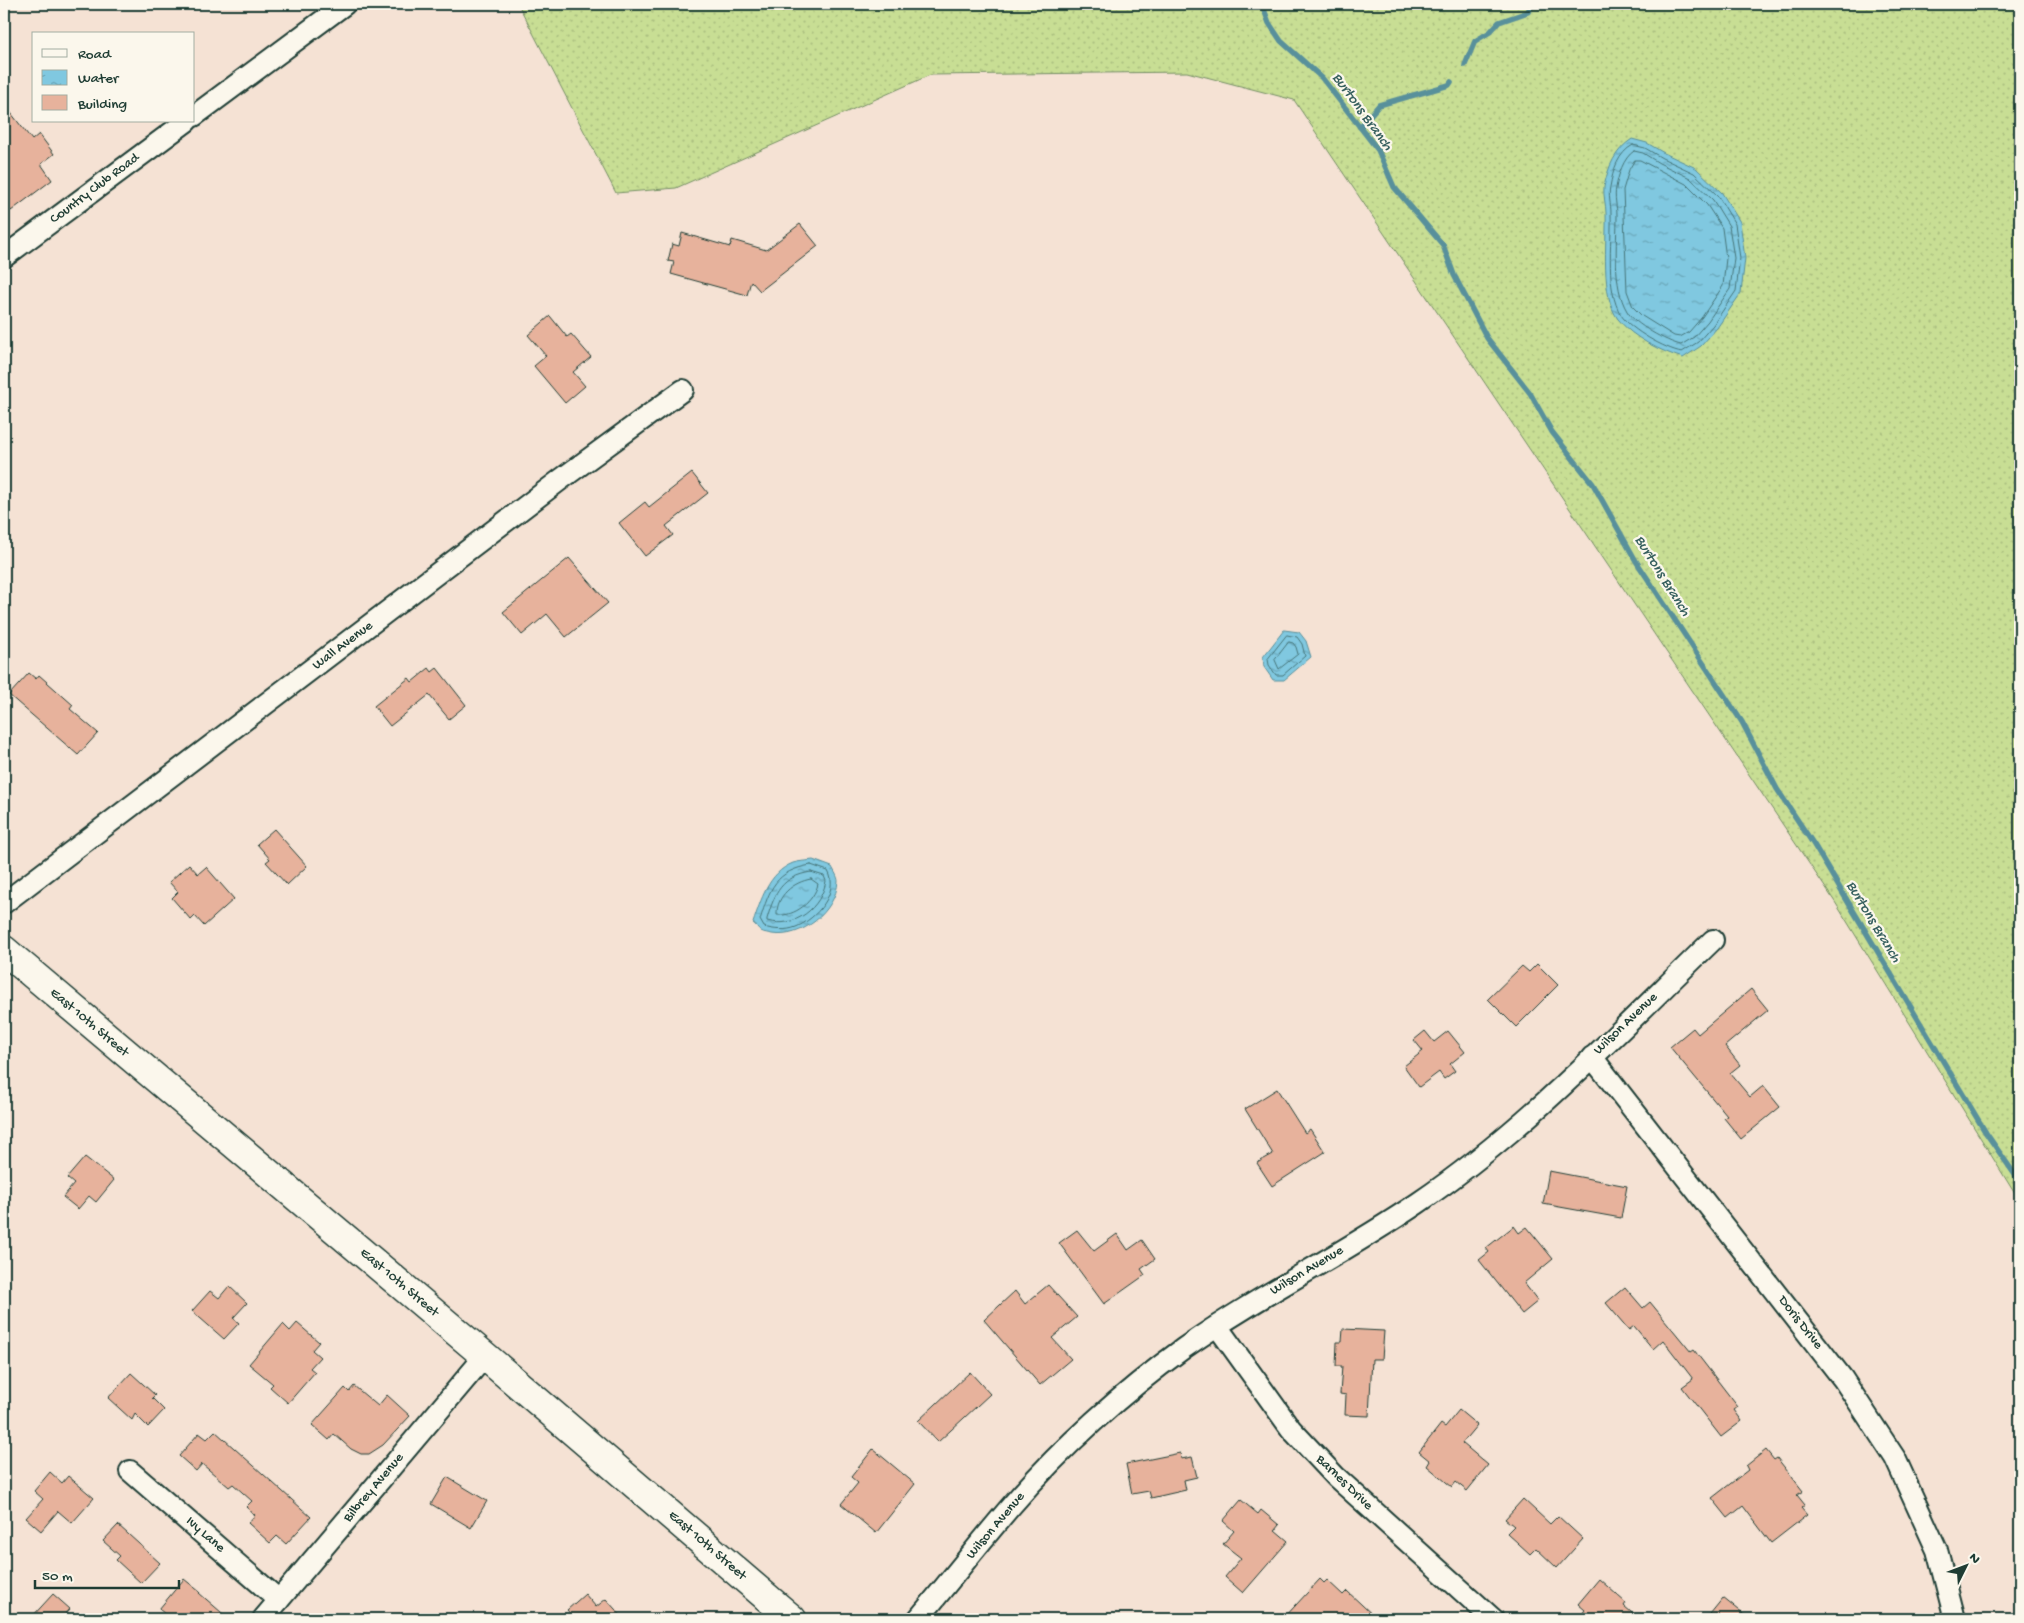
<svg xmlns="http://www.w3.org/2000/svg" width="2024" height="1623" viewBox="0 0 2024 1623" font-family="'Gochi Hand',sans-serif">
<style>
.grass{fill:url(#grass-dots);stroke:#748e64}
.water{fill:url(#water-ripples);stroke:#59909b}
.lines{fill:none;stroke-linecap:round;stroke-linejoin:round}
.shore{stroke:#467579;stroke-width:1}
.stream{stroke:#59909b;stroke-width:5.5}
.building{fill:#e7b29c;stroke:#1f3d34}
.minor-casing{stroke:#1f3d34;stroke-width:24}
.secondary-casing{stroke:#1f3d34;stroke-width:31}
.minor{stroke:#fbf7ec;stroke-width:20}
.secondary{stroke:#fbf7ec;stroke-width:28}
.labels{text-anchor:middle;dominant-baseline:central;stroke-width:4.5;stroke-linejoin:round;paint-order:stroke}
.street-label{font-size:14px;fill:#1f3d34;stroke:#fbf7ec}
.water-label{font-size:15px;font-style:italic;fill:#37605f;stroke:#fbf7ec}
</style>
<defs>
<pattern id="grass-dots" width="8" height="8" patternUnits="userSpaceOnUse" patternTransform="scale(1.25)"><rect width="8" height="8" fill="#c8de94"/><path d="M2 2h.1M6 6h.1" fill="none" stroke="#abbf80" stroke-width="1.8" stroke-linecap="round"/></pattern>
<pattern id="water-ripples" width="26" height="14" patternUnits="userSpaceOnUse" patternTransform="scale(1.25)"><rect width="26" height="14" fill="#80c8e0"/><path d="M2 4q2-2 4 0t4 0M15 11q2-2 4 0t4 0" fill="none" stroke="#68a4b6"/></pattern>
</defs>
<rect width="100%" height="100%" fill="#f5e2d4"/>
<filter id="ink" filterUnits="userSpaceOnUse"><feTurbulence type="fractalNoise" baseFrequency=".02" numOctaves="2"/><feDisplacementMap in="SourceGraphic" scale="10" xChannelSelector="R" yChannelSelector="G"/><feConvolveMatrix kernelMatrix="1 2 1 2 8 2 1 2 1" color-interpolation-filters="sRGB"/></filter>
<g filter="url(#ink)">
<polygon class="grass" points="518,4 2020,4 2020,1202 1835,902 1294,100 1187,72 930,75 676,188 616,193"/>
<g class="water">
<path d="M 1632,139 L 1647,143 L 1664,153 L 1696,168 L 1722,193 L 1740,222 L 1745,258 L 1741,293 L 1717,328 L 1701,346 L 1683,358 C 1660,351 1633,338 1618,319 C 1600,295 1607,243 1606,213 C 1606,205 1603,195 1604,187 C 1608,167 1615,150 1632,139 Z"/>
<polygon points="1284,630 1299,632 1306,641 1311,657 1284,680 1273,680 1264,667 1263,657"/>
<path d="M 813,860 L 832,867 C 834,871 838,877 838,881 C 836,912 801,939 772,934 C 769,933 764,933 761,931 C 758,929 756,925 753,923 C 761,900 768,873 793,863 C 799,861 807,861 813,860 Z"/>
</g>
<g class="lines">
<g class="shore">
<path d="M 1633,145 L 1645,148 L 1662,158 L 1694,173 L 1718,196 L 1735,224 L 1740,258 L 1736,291 L 1713,325 L 1698,342 L 1682,352 C 1665,349 1631,330 1621,315 C 1605,289 1612,243 1611,213 C 1611,205 1608,195 1610,187 C 1613,170 1618,153 1633,145 Z"/>
<path d="M 1634,151 L 1643,153 L 1659,163 L 1690,178 L 1713,200 L 1729,226 L 1734,258 L 1730,289 L 1708,321 L 1694,337 L 1681,345 C 1667,342 1634,324 1627,311 C 1612,286 1617,243 1617,215 C 1617,207 1614,197 1616,188 C 1618,176 1623,158 1634,151 Z"/>
<polygon points="1635,160 1640,160 1686,184 1707,205 1722,228 1726,258 1723,286 1702,317 1689,332 1680,337 1674,336 1642,316 1633,307 1627,291 1623,190 1629,170"/>
<polygon points="1287,635 1297,637 1302,644 1305,656 1283,675 1276,675 1269,665 1268,659"/>
<polygon points="1289,642 1293,643 1296,647 1298,654 1279,669 1275,660"/>
<path d="M 811,865 L 828,871 C 840,892 816,919 796,927 C 786,931 774,930 764,927 L 760,920 C 770,888 775,871 811,865 Z"/>
<path d="M 811,872 L 824,876 L 826,881 C 821,908 795,929 767,921 L 767,919 C 775,892 781,877 811,872 Z"/>
<path d="M 811,879 L 818,884 C 814,901 795,917 777,915 C 776,896 793,882 811,879 Z"/>
</g>
<g class="stream">
<polyline points="1262,4 1269,23 1281,41 1322,78 1378,150 1394,187 1443,245 1454,275 1487,338 1530,393 1552,432 1593,484 1636,561 1742,722 1777,789 1814,845 1986,1133 2020,1182"/>
<polyline points="1465,65 1475,41 1490,32 1499,22 1528,12 1531,4"/>
<polyline points="1360,127 1379,105 1449,85 1451,82"/>
</g>
</g>
<g class="building">
<polygon points="4,104 32,140 39,134 54,154 41,164 52,180 11,211 4,201"/>
<polygon points="800,224 818,246 760,291 751,281 747,295 671,274 674,262 668,261 672,244 679,246 682,233 730,247 732,240 766,250"/>
<polygon points="550,316 567,337 571,334 591,357 573,372 585,386 565,403 534,366 546,356 528,335"/>
<polygon points="692,473 708,493 666,526 673,535 645,556 619,523 645,502 649,507"/>
<polygon points="569,558 608,603 566,637 547,614 522,635 503,612"/>
<polygon points="429,668 432,672 437,668 466,705 449,719 429,695 390,726 374,706 409,678 412,682"/>
<polygon points="29,673 36,679 39,675 73,705 70,709 98,733 78,755 9,695"/>
<polygon points="274,829 307,866 287,885 266,862 270,859 257,844"/>
<polygon points="189,864 198,874 206,867 234,899 204,926 195,916 191,920 172,898 178,892 169,882"/>
<polygon points="1537,964 1558,985 1516,1027 1488,999 1522,966 1529,972"/>
<polygon points="1751,989 1768,1010 1725,1046 1740,1065 1730,1073 1750,1097 1763,1086 1780,1107 1741,1139 1724,1118 1727,1116 1670,1047 1693,1028 1698,1034"/>
<polygon points="1425,1031 1434,1042 1448,1031 1465,1052 1450,1064 1455,1071 1444,1079 1439,1072 1419,1087 1404,1066 1423,1051 1414,1040"/>
<polygon points="1277,1089 1305,1133 1310,1129 1325,1152 1272,1186 1257,1163 1273,1154 1245,1109"/>
<polygon points="85,1157 114,1180 96,1202 89,1196 78,1209 63,1197 74,1184 67,1178"/>
<polygon points="1549,1171 1627,1186 1621,1218 1543,1204"/>
<polygon points="1514,1226 1519,1233 1527,1227 1553,1259 1524,1283 1538,1301 1522,1314 1479,1260 1489,1252 1486,1248"/>
<polygon points="1077,1230 1094,1251 1117,1234 1128,1250 1142,1240 1155,1259 1141,1269 1145,1275 1104,1304 1059,1243"/>
<polygon points="1048,1285 1077,1317 1052,1338 1071,1359 1040,1385 984,1320 1015,1291 1025,1304"/>
<polygon points="229,1286 247,1303 233,1318 239,1323 224,1339 192,1311 210,1291 219,1298"/>
<polygon points="1625,1287 1643,1308 1650,1302 1691,1352 1694,1350 1738,1407 1734,1410 1742,1421 1721,1437 1682,1387 1693,1379 1663,1340 1653,1349 1634,1326 1629,1330 1606,1303"/>
<polygon points="297,1323 319,1342 312,1350 320,1357 310,1368 315,1372 288,1403 270,1387 273,1384 249,1364 283,1324 290,1331"/>
<polygon points="1343,1329 1384,1331 1382,1359 1372,1359 1369,1416 1345,1415 1346,1395 1340,1394 1342,1366 1336,1366 1337,1342 1342,1342"/>
<polygon points="970,1372 990,1394 938,1442 918,1421"/>
<polygon points="131,1373 155,1395 152,1398 164,1410 148,1427 135,1414 132,1420 108,1398"/>
<polygon points="354,1386 378,1406 387,1395 410,1416 383,1445 369,1454 361,1454 351,1449 334,1434 329,1440 312,1425 345,1388 349,1392"/>
<polygon points="1459,1410 1477,1425 1462,1443 1488,1465 1467,1491 1456,1482 1452,1487 1427,1466 1430,1461 1419,1452 1441,1424 1445,1427"/>
<polygon points="215,1431 311,1517 286,1544 277,1536 270,1543 248,1523 255,1515 246,1507 252,1501 233,1484 229,1487 202,1464 196,1471 179,1456 199,1433 207,1439"/>
<polygon points="873,1449 915,1484 876,1533 841,1504 858,1483 851,1477"/>
<polygon points="1766,1450 1774,1460 1777,1458 1803,1491 1797,1495 1805,1505 1801,1508 1807,1515 1771,1543 1743,1506 1728,1518 1712,1498 1748,1470 1746,1466"/>
<polygon points="1180,1453 1181,1459 1192,1457 1197,1477 1184,1480 1186,1490 1151,1498 1149,1491 1132,1494 1126,1464"/>
<polygon points="50,1472 62,1483 68,1476 94,1498 72,1523 58,1511 41,1531 26,1518 43,1499 34,1491"/>
<polygon points="447,1477 487,1501 471,1528 431,1504"/>
<polygon points="1523,1499 1550,1524 1558,1516 1583,1539 1557,1568 1536,1548 1530,1554 1507,1533 1514,1526 1505,1519"/>
<polygon points="1241,1500 1258,1514 1261,1510 1279,1525 1275,1530 1288,1541 1243,1593 1225,1577 1241,1558 1223,1544 1234,1531 1223,1521"/>
<polygon points="118,1525 160,1563 141,1583 116,1560 120,1556 103,1541"/>
<polygon points="184,1579 200,1592 199,1593 229,1619 171,1619 159,1609"/>
<polygon points="1320,1579 1324,1583 1327,1580 1343,1595 1347,1591 1377,1619 1283,1619"/>
<polygon points="1599,1579 1626,1603 1624,1606 1639,1619 1578,1619 1585,1610 1578,1604"/>
<polygon points="53,1594 70,1609 61,1619 30,1619"/>
<polygon points="585,1594 596,1607 606,1599 624,1619 575,1619 567,1610"/>
<polygon points="1723,1598 1749,1619 1706,1619"/>
</g>
<g class="lines">
<defs>
<g id="minor">
<polyline points="194,116 345,4"/>
<polyline points="4,257 187,121"/>
<polyline points="4,903 560,480 683,390"/>
<polyline points="1592,1057 1843,1379 1895,1458 1937,1550 1955,1619"/>
<polyline points="1217,1326 1291,1429 1336,1477 1493,1619"/>
<polyline points="130,1471 279,1600"/>
<polyline points="263,1619 485,1356"/>
<path d="M 918,1619 C 950,1581 980,1542 1012,1505 C 1061,1448 1123,1392 1184,1348 C 1259,1295 1342,1255 1418,1203 C 1527,1129 1619,1031 1713,940"/>
</g>
<polyline id="secondary" points="4,950 485,1356 792,1619"/>
</defs>
<use href="#minor" class="minor-casing"/>
<use href="#secondary" class="secondary-casing"/>
<use href="#minor" class="minor"/>
<use href="#secondary" class="secondary"/>
</g>
</g>
<g class="labels">
<g class="street-label">
<text transform="translate(95 189) rotate(-37)">Country Club Road</text>
<text transform="translate(343 646) rotate(-37)">Wall Avenue</text>
<text transform="translate(89 1023) rotate(40)">East 10th Street</text>
<text transform="translate(1626 1024) rotate(-44)">Wilson Avenue</text>
<text transform="translate(1307 1271) rotate(-31)">Wilson Avenue</text>
<text transform="translate(399 1283) rotate(40)">East 10th Street</text>
<text transform="translate(1800 1323) rotate(52)">Doris Drive</text>
<text transform="translate(1344 1483) rotate(44)">Barnes Drive</text>
<text transform="translate(374 1488) rotate(-50)">Bilbrey Avenue</text>
<text transform="translate(996 1526) rotate(-50)">Wilson Avenue</text>
<text transform="translate(205 1535) rotate(41)">Ivy Lane</text>
<text transform="translate(707 1546) rotate(41)">East 10th Street</text>
</g>
<g class="water-label">
<text transform="translate(1362 112) rotate(54)">Burtons Branch</text>
<text transform="translate(1662 576) rotate(58)">Burtons Branch</text>
<text transform="translate(1873 922) rotate(59)">Burtons Branch</text>
</g>
</g>
<rect width="2024" height="1623" fill="none" stroke="#fbf7ec" stroke-width="20"/>
<rect x="10" y="10" width="2004" height="1603" fill="none" stroke="#1f3d34" stroke-width="2" filter="url(#ink)"/>
<rect x="32" y="32" width="162" height="90" fill="#fbf7ec" stroke="#a3ada2"/>
<rect x="42" y="49" width="25" height="8" fill="#fbf7ec" stroke="#a3ada2"/>
<text x="78" y="58" font-size="15" fill="#1f3d34">Road</text>
<rect x="42" y="70" width="25" height="15" fill="url(#water-ripples)" stroke="#a3ada2"/>
<text x="78" y="82" font-size="15" fill="#1f3d34">Water</text>
<rect x="42" y="95" width="25" height="15" fill="#e7b29c" stroke="#a3ada2"/>
<text x="78" y="108" font-size="15" fill="#1f3d34">Building</text>
<g transform="translate(1966 1566) rotate(48)" stroke="#fbf7ec" stroke-width="4" paint-order="stroke">
<path d="M0-4L9 19L0 12L-9 19Z" fill="#1f3d34"/>
<text y="-8" font-size="14" font-weight="bold" text-anchor="middle" fill="#1f3d34">N</text>
</g>
<path d="M35 1580v8h144v-8" fill="none" stroke="#1f3d34" stroke-width="2.5"/>
<text x="42" y="1580" font-size="15" fill="#1f3d34" stroke="#fbf7ec" stroke-width="4" paint-order="stroke">50 m</text>
</svg>
